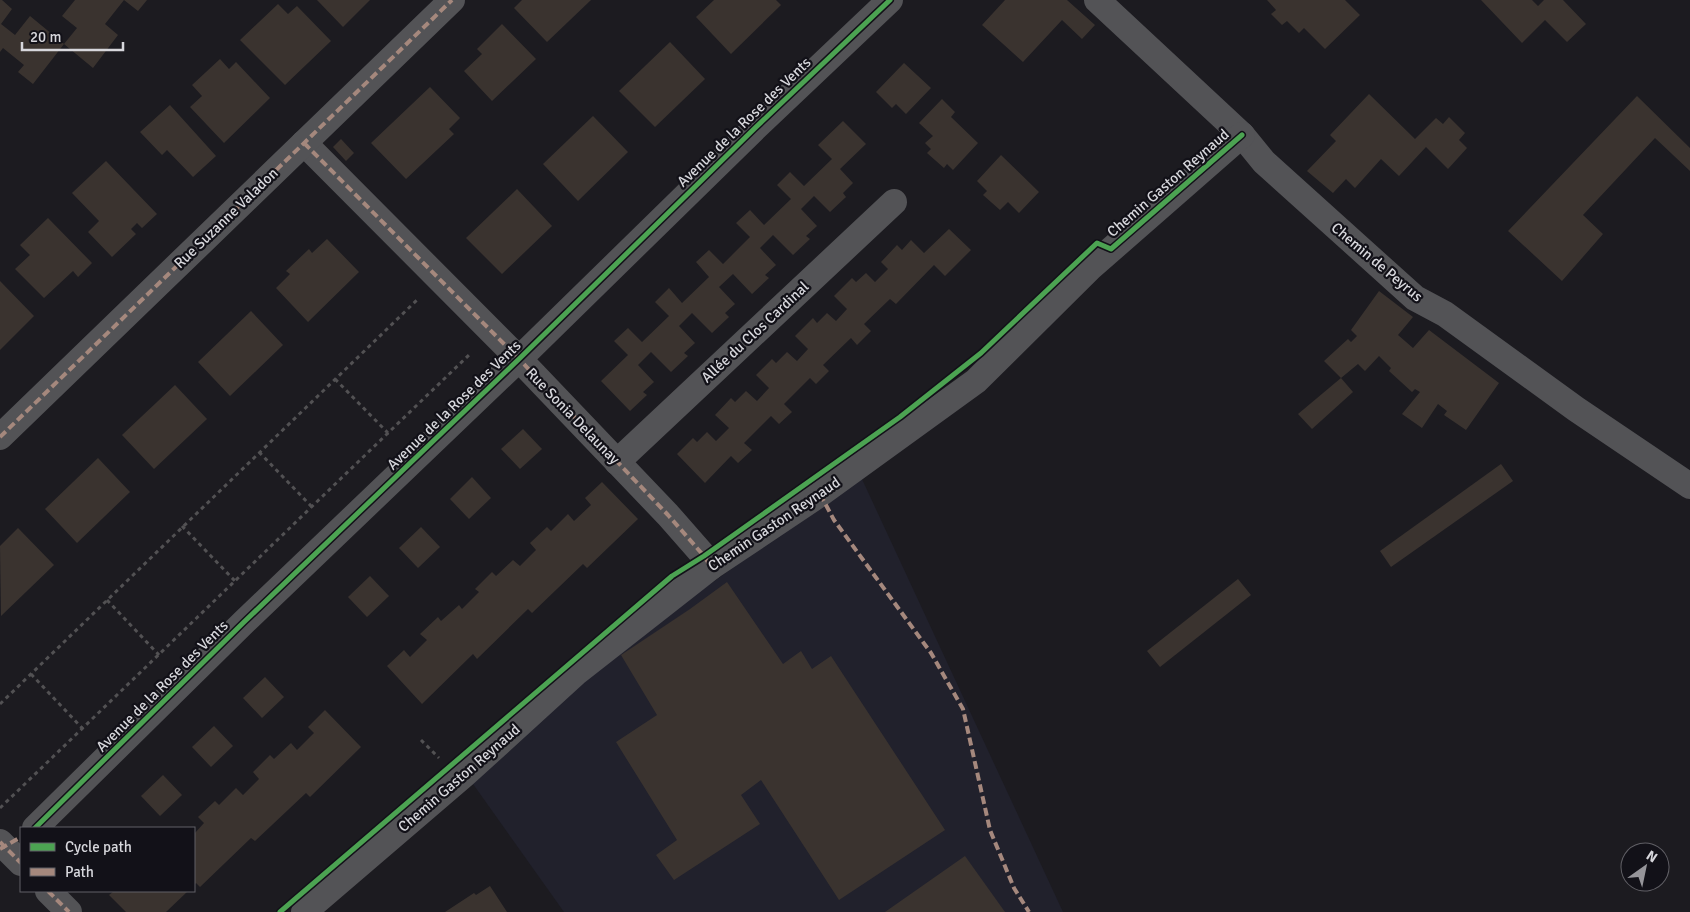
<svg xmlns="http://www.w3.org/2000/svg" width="1690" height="912" viewBox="0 0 1690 912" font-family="Signika,sans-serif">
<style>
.built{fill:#21212c}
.building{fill:#3a332f}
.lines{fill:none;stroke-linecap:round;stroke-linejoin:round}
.path{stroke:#525153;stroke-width:3;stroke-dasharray:4 4;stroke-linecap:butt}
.street{stroke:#535356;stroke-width:26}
.quiet{stroke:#a5887d;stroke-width:4;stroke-dasharray:8 4;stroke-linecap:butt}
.cycleway-casing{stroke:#121118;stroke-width:8}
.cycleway{stroke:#4ca352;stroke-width:5}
.labels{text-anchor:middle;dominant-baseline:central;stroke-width:4.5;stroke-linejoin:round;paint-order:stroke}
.street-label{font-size:15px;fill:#d7d7dc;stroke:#121118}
</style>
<rect width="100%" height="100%" fill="#1c1b20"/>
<polygon class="built" points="861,477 1063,912 564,912 473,784 576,679"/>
<g class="building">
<polygon points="0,0 2,0 12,9 1,24 15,35 30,16 64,44 33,84 18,72 24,65 3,48 0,52"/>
<polygon points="75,0 147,0 138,11 124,0 105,24 118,35 93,68 64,44 77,28 62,16"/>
<polygon points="317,0 370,0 343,27"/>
<polygon points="522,0 591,0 547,42 514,8"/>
<polygon points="714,0 776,0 781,5 731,54 696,17"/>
<polygon points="1005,0 1067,0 1095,25 1082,39 1062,20 1023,62 982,25"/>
<polygon points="1267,0 1345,0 1360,15 1325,49 1304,28 1299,33 1287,21 1282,25 1271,14 1276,10"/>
<polygon points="1481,0 1532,0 1538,6 1544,0 1563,0 1586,24 1567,42 1545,20 1522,43"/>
<polygon points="278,4 288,14 297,6 331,41 285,85 240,40"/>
<polygon points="502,24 536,59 492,101 464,71 482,54 477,49"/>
<polygon points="670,42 705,79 655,127 619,91"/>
<polygon points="220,59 229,69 236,62 270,98 224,143 190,107 202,96 192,85"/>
<polygon points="904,63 931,88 906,114 896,104 892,108 876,92"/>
<polygon points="430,87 460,118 449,129 454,134 406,179 371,143"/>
<polygon points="1369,94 1415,139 1436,118 1443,124 1449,117 1465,133 1459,140 1467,148 1448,169 1426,147 1399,176 1381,159 1355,188 1346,179 1333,193 1307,171 1336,141 1330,135"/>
<polygon points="1637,96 1690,148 1690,171 1655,138 1583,215 1603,234 1562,281 1508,231"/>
<polygon points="942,99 955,112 951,117 978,143 953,170 947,164 944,168 927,153 931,149 925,143 933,136 919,123"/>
<polygon points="170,105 216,156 193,177 167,150 162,155 140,132"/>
<polygon points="593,116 628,152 578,201 543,164"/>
<polygon points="843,121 866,144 840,169 853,183 843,193 846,197 830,212 814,196 801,209 817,226 806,236 810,239 793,255 773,235 760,248 776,265 765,275 769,278 752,294 733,274 719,287 735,304 725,313 729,317 712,333 692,313 679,326 695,343 684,353 688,356 671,372 651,352 638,365 654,382 643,392 647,395 630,411 601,381 628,355 614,341 628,328 642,342 669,316 655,302 669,288 682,303 709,277 696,262 709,250 723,264 750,237 736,223 750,210 764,225 791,199 777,185 790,172 804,186 832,159 818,145"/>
<polygon points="341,139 354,153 346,161 333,147"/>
<polygon points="1001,155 1039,192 1019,213 1008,202 1000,210 983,195 987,191 977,181"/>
<polygon points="106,161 157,214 142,228 137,223 131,229 136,234 112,257 88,232 99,221 72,193"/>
<polygon points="517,189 552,226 502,274 466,238"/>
<polygon points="48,218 92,263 78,277 73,271 44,298 15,269 30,255 20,245"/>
<polygon points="949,229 971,250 945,276 934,265 896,304 890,299 864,324 871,331 857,345 851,338 823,365 829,371 816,384 810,378 784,404 792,412 779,424 771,416 744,443 752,450 738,463 731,456 705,483 677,454 693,438 697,442 707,432 716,441 729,428 715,415 731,398 735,402 746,391 757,401 769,388 756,375 772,359 776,363 787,352 797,361 808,349 795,336 813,318 817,323 827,313 836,321 847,309 834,296 852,278 856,282 866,273 875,282 888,269 881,262 897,245 902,250 911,240 924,253"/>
<polygon points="327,239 359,272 308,322 276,288 290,274 286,271 309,249 312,253"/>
<polygon points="0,281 34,316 0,350"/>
<polygon points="1379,291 1413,317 1398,335 1413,348 1429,330 1499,383 1466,430 1444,415 1447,411 1438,404 1422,428 1402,414 1420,392 1415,389 1412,392 1389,371 1391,368 1379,356 1365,371 1358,364 1341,378 1324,361 1348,339 1351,342 1357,336 1351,330"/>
<polygon points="251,311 283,345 230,396 198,362"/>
<polygon points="1341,378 1353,392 1312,429 1298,414"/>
<polygon points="175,385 207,419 154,469 122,435"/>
<polygon points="523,429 542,449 520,469 501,449"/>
<polygon points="98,458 130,492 77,543 45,509"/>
<polygon points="1501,464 1513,481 1391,567 1380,551"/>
<polygon points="472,477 491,498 469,519 450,499"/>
<polygon points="602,482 638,519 587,568 583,564 532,613 528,609 477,659 473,654 422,704 387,666 404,650 410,657 427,640 420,634 438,617 441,621 459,605 462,609 479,592 475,589 492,572 496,576 513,560 520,566 536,550 530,543 547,527 551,531 568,514 574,521 591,505 585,498"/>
<polygon points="421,527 440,547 418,568 399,548"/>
<polygon points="18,528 54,565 1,616 0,546"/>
<polygon points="370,576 389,596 367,617 348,597"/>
<polygon points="1238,579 1251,595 1160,667 1147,651"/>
<polygon points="727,582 783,664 801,651 812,669 831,656 945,830 839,900 761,780 741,795 760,824 674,880 656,855 677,840 616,742 657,715 621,655 690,609"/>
<polygon points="265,677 284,697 262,718 243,698"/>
<polygon points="325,710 361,747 310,797 306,793 255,841 251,838 200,887 196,883 194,885 194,834 204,823 198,817 215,801 219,805 236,788 243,795 259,779 253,772 270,755 274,759 291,743 297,750 314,733 308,727"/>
<polygon points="214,726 233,746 211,767 192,747"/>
<polygon points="163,775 182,795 160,816 141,796"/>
<polygon points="965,856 1005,912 885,912"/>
<polygon points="490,886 507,912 445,912 474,893 476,895"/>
<polygon points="114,891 188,891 166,912 126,912 109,895"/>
</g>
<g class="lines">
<g class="path">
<polyline points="335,379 388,433 470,354"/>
<polyline points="259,452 312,507"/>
<polyline points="182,526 235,581"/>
<polyline points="107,600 159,655"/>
<polyline points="31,674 83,729"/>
<polyline points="0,704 418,299"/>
<polyline points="421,740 439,758"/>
<polyline points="0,808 388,433"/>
</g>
<g class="street">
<polyline points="1097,0 1242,135 1264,162 1415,298 1445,314 1576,409 1690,486"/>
<polyline points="304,143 519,359 668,515 704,556 711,567"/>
<polyline points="0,437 452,0"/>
<polyline points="617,462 894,202"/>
<polyline points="35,828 244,622 519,359 755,128 890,0"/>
<polyline points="0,842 21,863"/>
<polyline points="48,891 69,912"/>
<polyline points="304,912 464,775 577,672 711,567 820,494 976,381 1090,268 1242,135"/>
</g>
<g class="quiet">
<polyline points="304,143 519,359 668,515 704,556 711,567"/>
<polyline points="0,437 452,0"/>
<polyline points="820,494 834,520 931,653 963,709 990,830 1014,888 1029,912"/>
<polyline points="0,842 21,863"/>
<polyline points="0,849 21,837"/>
<polyline points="48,891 69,912"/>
</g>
<defs>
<g id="cycleway">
<polyline points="35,828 244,622 519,359 755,128 890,0"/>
<polyline points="280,912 672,576 704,556 900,417 981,353 1097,243 1111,249 1242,135"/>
</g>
</defs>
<use href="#cycleway" class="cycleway-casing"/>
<use href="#cycleway" class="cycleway"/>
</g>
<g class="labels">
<g class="street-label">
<text transform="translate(744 122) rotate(-44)">Avenue de la Rose des Vents</text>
<text transform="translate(1168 183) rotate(-41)">Chemin Gaston Reynaud</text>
<text transform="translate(226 218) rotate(-44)">Rue Suzanne Valadon</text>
<text transform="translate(1377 262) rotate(40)">Chemin de Peyrus</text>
<text transform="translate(755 332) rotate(-43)">Allée du Clos Cardinal</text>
<text transform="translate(454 405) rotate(-44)">Avenue de la Rose des Vents</text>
<text transform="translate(573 416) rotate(46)">Rue Sonia Delaunay</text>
<text transform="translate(774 524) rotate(-34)">Chemin Gaston Reynaud</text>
<text transform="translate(162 686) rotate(-45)">Avenue de la Rose des Vents</text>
<text transform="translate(459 778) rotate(-41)">Chemin Gaston Reynaud</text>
</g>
</g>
<rect x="20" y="827" width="175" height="65" fill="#121118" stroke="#616066"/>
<rect x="30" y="843" width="25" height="8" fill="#4ca352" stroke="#616066"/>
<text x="65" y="852" font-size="15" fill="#d7d7dc">Cycle path</text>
<rect x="30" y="868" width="25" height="8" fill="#a5887d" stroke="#616066"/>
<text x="65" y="877" font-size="15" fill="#d7d7dc">Path</text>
<g transform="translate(1645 867) rotate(33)"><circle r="24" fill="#121118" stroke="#616066"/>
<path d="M0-4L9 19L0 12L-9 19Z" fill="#96959a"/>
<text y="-8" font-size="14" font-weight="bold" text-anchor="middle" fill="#d7d7dc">N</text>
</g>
<path d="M22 42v8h101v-8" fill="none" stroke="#d7d7dc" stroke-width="2.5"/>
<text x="30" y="42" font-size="15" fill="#d7d7dc" stroke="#121118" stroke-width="4" paint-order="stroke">20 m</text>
</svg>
